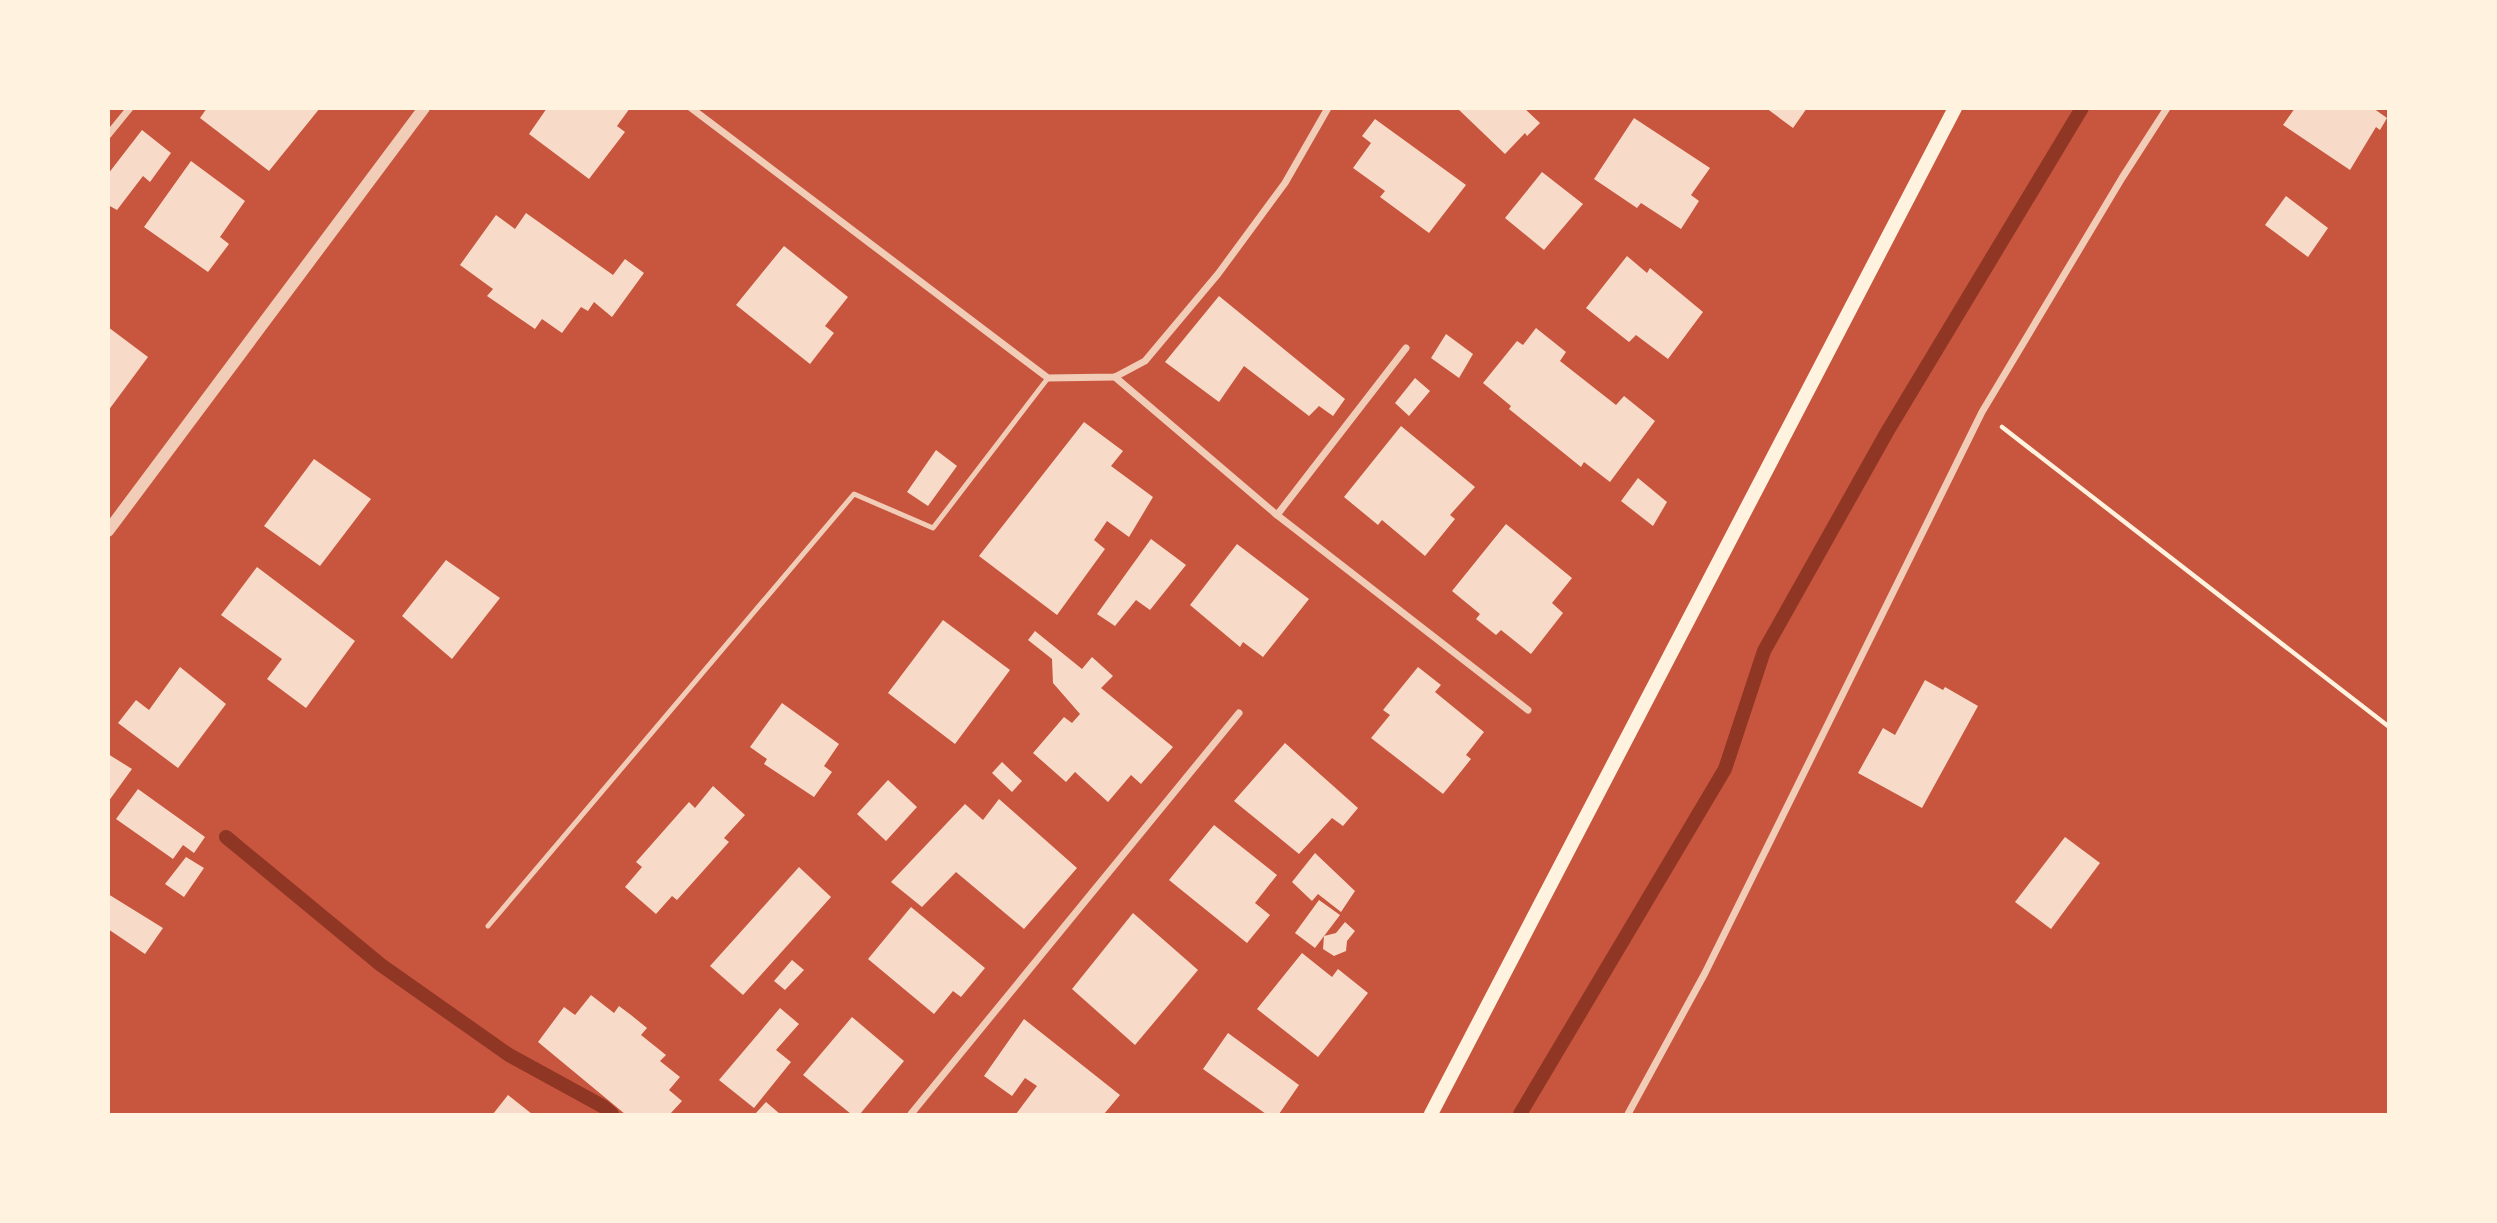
<svg xmlns="http://www.w3.org/2000/svg" width="2497" height="1223" viewBox="0 0 2497 1223" font-family="Karla,sans-serif">
<style>
.lines{fill:none;stroke-linecap:round;stroke-linejoin:round}
.stream{stroke:#8f3625;stroke-width:14}
.building{fill:#f7dbc8}
.path{stroke:#fff3e0;stroke-width:4.5}
.service{stroke:#f1ccb7;stroke-width:5}
.minor{stroke:#f1ccb7;stroke-width:7}
.tertiary{stroke:#f1ccb7;stroke-width:12}
.secondary{stroke:#fff3e0;stroke-width:14}
</style>
<rect width="100%" height="100%" fill="#c8553d"/>
<g class="lines">
<g class="stream">
<polyline points="226,837 381,965 509,1055 604,1107 612,1114"/>
<polyline points="1520,1114 1725,769 1764,651 1887,432 2082,108"/>
</g>
</g>
<g class="building">
<polygon points="207,108 320,108 269,171 200,118"/>
<polygon points="547,108 630,108 617,126 625,132 589,179 529,134"/>
<polygon points="1457,108 1524,108 1540,123 1527,136 1525,133 1505,154"/>
<polygon points="1766,108 1807,108 1793,128"/>
<polygon points="2295,108 2373,108 2387,118 2380,130 2376,127 2350,170 2283,125"/>
<polygon points="1634,118 1710,168 1691,195 1699,201 1681,229 1641,203 1637,208 1594,179"/>
<polygon points="1375,119 1466,185 1429,233 1380,197 1385,191 1353,168 1371,143 1362,136"/>
<polygon points="142,130 171,153 150,182 143,176 117,210 108,205 108,174"/>
<polygon points="191,161 245,201 220,237 229,244 208,272 144,227"/>
<polygon points="1542,172 1583,204 1544,250 1505,218"/>
<polygon points="2286,196 2328,228 2308,257 2265,225"/>
<polygon points="526,213 613,275 625,259 644,273 612,317 594,302 588,311 581,307 562,333 542,319 535,329 487,296 493,289 460,265 496,215 515,229"/>
<polygon points="784,246 848,297 825,326 834,333 810,364 736,305"/>
<polygon points="1627,256 1647,273 1650,268 1703,312 1668,359 1636,335 1629,342 1586,308"/>
<polygon points="1219,296 1345,399 1333,416 1319,406 1309,416 1244,366 1219,402 1165,362"/>
<polygon points="108,327 148,357 108,411"/>
<polygon points="1536,328 1566,352 1560,361 1616,405 1624,396 1655,421 1610,482 1584,462 1581,467 1509,409 1511,406 1483,383 1517,341 1523,345"/>
<polygon points="1446,334 1473,354 1459,378 1431,358"/>
<polygon points="1415,378 1430,391 1409,416 1395,403"/>
<polygon points="1084,422 1123,451 1111,466 1153,497 1129,537 1107,521 1094,540 1105,549 1057,615 979,556"/>
<polygon points="1401,426 1475,487 1450,515 1455,519 1425,556 1382,520 1378,525 1344,497"/>
<polygon points="936,450 957,466 928,506 907,492"/>
<polygon points="314,459 371,499 320,566 264,526"/>
<polygon points="1638,478 1667,502 1653,526 1621,501"/>
<polygon points="1506,524 1572,578 1552,603 1563,613 1531,654 1501,630 1496,635 1476,619 1480,614 1452,591"/>
<polygon points="1151,539 1186,565 1150,610 1136,600 1115,626 1097,614"/>
<polygon points="1237,544 1309,599 1263,657 1243,642 1240,647 1190,605"/>
<polygon points="446,560 500,598 452,659 402,616"/>
<polygon points="257,567 355,641 306,708 267,679 282,659 221,615"/>
<polygon points="943,620 1010,670 955,744 888,693"/>
<polygon points="1035,631 1082,669 1092,657 1113,676 1101,688 1173,747 1141,784 1131,775 1108,802 1075,772 1066,782 1033,753 1064,717 1072,723 1080,714 1053,683 1052,659 1028,640"/>
<polygon points="180,667 226,704 178,768 118,723 136,700 149,710"/>
<polygon points="1418,667 1441,685 1435,692 1484,732 1466,755 1471,759 1443,794 1371,738 1390,715 1383,710"/>
<polygon points="1925,680 1943,690 1945,687 1978,706 1922,808 1858,773 1883,728 1895,735"/>
<polygon points="782,703 839,744 824,766 832,772 814,797 764,764 767,759 750,747"/>
<polygon points="1285,743 1358,808 1343,826 1332,818 1299,854 1234,801"/>
<polygon points="108,754 132,769 108,802"/>
<polygon points="1002,762 1022,781 1012,792 992,773"/>
<polygon points="888,780 917,807 886,841 857,814"/>
<polygon points="713,786 745,815 724,838 729,842 677,900 672,896 656,914 625,887 642,867 636,862 689,802 695,808"/>
<polygon points="138,789 205,837 194,853 183,845 173,859 116,819"/>
<polygon points="999,799 1077,868 1024,929 956,872 922,907 891,882 965,804 983,820"/>
<polygon points="1214,825 1277,875 1255,903 1270,915 1247,943 1169,880"/>
<polygon points="2065,837 2100,863 2051,929 2015,902"/>
<polygon points="1315,853 1355,891 1341,912 1318,894 1312,901 1292,882"/>
<polygon points="186,857 204,868 184,897 165,884"/>
<polygon points="799,867 831,897 743,995 710,966"/>
<polygon points="108,894 163,928 145,954 108,929"/>
<polygon points="1319,900 1340,915 1315,948 1295,933"/>
<polygon points="911,907 985,968 961,997 953,991 934,1014 868,959"/>
<polygon points="1133,913 1198,970 1135,1045 1072,989"/>
<polygon points="1345,922 1355,931 1347,941 1346,951 1334,956 1323,949 1324,936 1336,933"/>
<polygon points="1302,953 1332,977 1338,969 1368,993 1318,1057 1257,1009"/>
<polygon points="792,960 804,970 785,990 774,981"/>
<polygon points="591,995 614,1013 619,1006 631,1015 647,1028 641,1035 666,1055 660,1061 680,1077 669,1090 682,1101 670,1114 625,1114 538,1042 564,1007 575,1015"/>
<polygon points="780,1008 799,1024 776,1050 791,1062 754,1108 719,1080"/>
<polygon points="852,1017 904,1061 860,1114 851,1114 803,1075"/>
<polygon points="1024,1019 1120,1095 1104,1114 1016,1114 1037,1086 1025,1078 1012,1096 984,1076"/>
<polygon points="1228,1033 1299,1085 1279,1114 1266,1114 1203,1069"/>
<polygon points="508,1095 532,1114 493,1114"/>
<polygon points="766,1102 780,1114 755,1114"/>
</g>
<g class="lines">
<polyline class="path" points="2002,427 2388,726"/>
<polyline class="service" points="488,926 854,494 933,528 1048,378"/>
<g class="minor">
<polyline points="691,108 1048,378 1115,377 1145,361 1218,274 1285,183 1328,108"/>
<polyline points="108,135 130,108"/>
<polyline points="1115,377 1277,515 1528,710"/>
<polyline points="1277,515 1406,348"/>
<polyline points="911,1114 1239,713"/>
<polyline points="1628,1114 1705,973 1982,412 2122,178 2167,108"/>
</g>
<polyline class="tertiary" points="108,531 424,108"/>
<polyline class="secondary" points="1431,1114 1955,108"/>
</g>
<rect width="2497" height="1223" fill="none" stroke="#fff3e0" stroke-width="220"/>
</svg>
